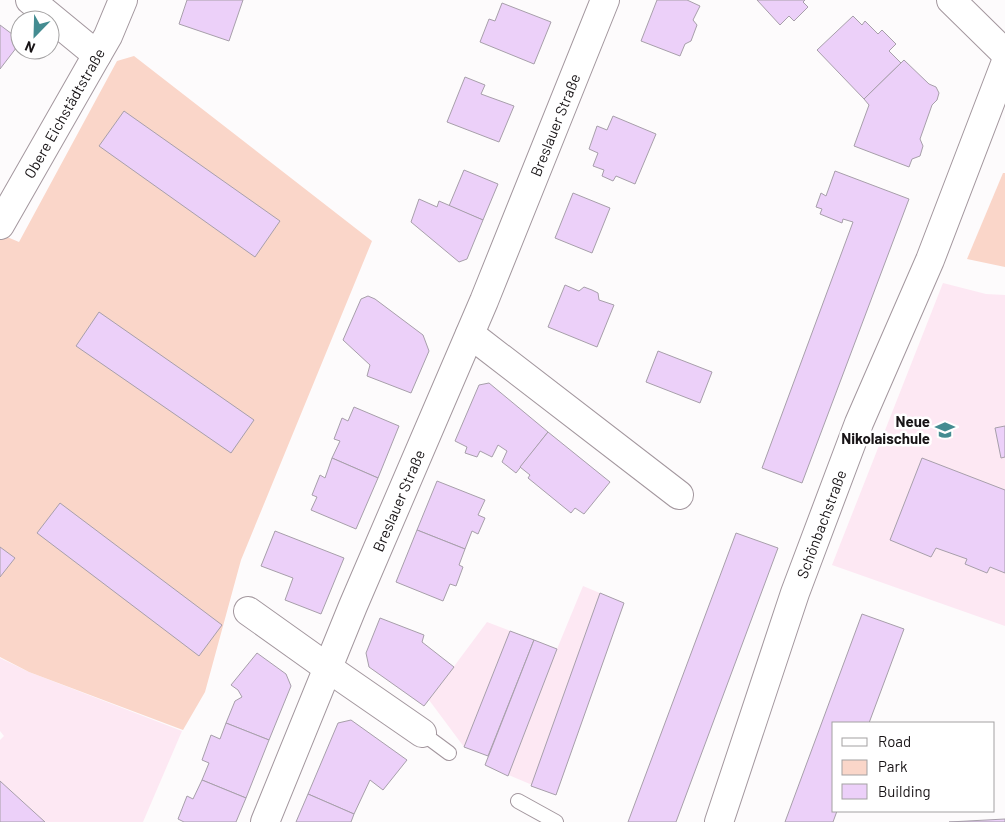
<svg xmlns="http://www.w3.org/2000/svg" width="1005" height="822" viewBox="0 0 1005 822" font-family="Barlow,sans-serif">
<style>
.built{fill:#fde8f3}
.green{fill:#fad6c9}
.building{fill:#ecd0f9;stroke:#a79faa}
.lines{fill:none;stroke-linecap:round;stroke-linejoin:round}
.service-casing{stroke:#a3979e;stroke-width:16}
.minor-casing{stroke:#a3979e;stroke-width:30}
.tertiary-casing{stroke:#a3979e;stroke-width:30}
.service{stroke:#fff;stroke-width:14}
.minor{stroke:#fff;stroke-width:28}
.tertiary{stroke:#fff;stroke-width:28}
.labels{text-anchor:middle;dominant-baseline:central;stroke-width:5;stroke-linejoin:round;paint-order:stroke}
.street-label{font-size:15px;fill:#181416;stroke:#fff}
.poi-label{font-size:15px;font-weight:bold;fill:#181416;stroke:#fff;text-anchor:end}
</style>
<rect width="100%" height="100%" fill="#fdfbfc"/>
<g class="built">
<polygon points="943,283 986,294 1005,295 1005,626 832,565"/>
<polygon points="583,586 624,603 556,795 485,765 488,756 464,747 429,700 487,622 557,649"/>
<polygon points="0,658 29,672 182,731 143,822 0,822 0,740 4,736 0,731"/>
</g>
<g class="green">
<polygon points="134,56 372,241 241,560 205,692 183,730 29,672 0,657 0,234 19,242 117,61"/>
<polygon points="1003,173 1005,173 1005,267 967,259"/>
</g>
<g class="building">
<polygon points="187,0 243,0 229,41 179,24"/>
<polygon points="657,0 687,0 700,6 693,20 697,25 691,41 685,44 680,56 641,41"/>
<polygon points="757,0 805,0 803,2 808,7 794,21 789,16 780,25"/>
<polygon points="502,3 551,22 534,64 480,42 489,19 495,21"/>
<polygon points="853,16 862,25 865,21 878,34 882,30 896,44 889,51 901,63 864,99 817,50"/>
<polygon points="0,25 20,40 20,43 0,69"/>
<polygon points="904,60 929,84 936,87 939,93 937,100 932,105 920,139 923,146 920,156 912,159 909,167 854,146 869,105 864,99"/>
<polygon points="465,77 485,85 481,94 514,106 499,142 447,122"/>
<polygon points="124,111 280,221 255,257 99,146"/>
<polygon points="613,116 656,134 635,184 616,176 613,181 602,176 604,170 593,166 598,153 589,149 597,126 607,130"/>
<polygon points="464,170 498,184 483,220 449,206"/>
<polygon points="835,171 909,199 802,483 762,468 853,222 843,219 842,223 820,214 822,209 816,207 821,193 826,196"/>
<polygon points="573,193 610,208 592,253 555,238"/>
<polygon points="419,199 437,207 439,201 483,220 467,259 459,262 411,222"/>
<polygon points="565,285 579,291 584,287 592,290 598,293 599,300 614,305 597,347 548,327"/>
<polygon points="368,296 375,299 423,335 429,351 411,393 367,376 370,365 343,340 361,299"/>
<polygon points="99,312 254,420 231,453 76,346"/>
<polygon points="658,351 712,372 700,403 646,382"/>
<polygon points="489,383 548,432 516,473 502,462 507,451 498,445 492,457 480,451 477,457 465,453 467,447 455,441 479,385"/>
<polygon points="354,407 399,426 378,478 332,458 340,441 334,439 342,418 348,421"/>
<polygon points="1005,426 1005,457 1001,458 995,428"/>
<polygon points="548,432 610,482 584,514 575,508 571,513 528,478 530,475 520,467"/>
<polygon points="332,458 378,478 356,529 311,510 317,497 312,495 320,475 325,478"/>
<polygon points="922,458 1005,490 1005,573 990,567 987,573 965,564 967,559 936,548 931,557 890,540"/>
<polygon points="437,481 485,500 478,515 485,518 478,534 472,531 465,549 417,530"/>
<polygon points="60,503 222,625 199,656 37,533"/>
<polygon points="417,530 465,549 459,565 463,567 456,586 450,584 443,601 396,582"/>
<polygon points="275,531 344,558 321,614 285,600 293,578 261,566"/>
<polygon points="736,533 778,548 676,822 628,822"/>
<polygon points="0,547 15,558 0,577"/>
<polygon points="600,593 624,603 556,795 531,786"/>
<polygon points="862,614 904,629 869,723 834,723 834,811 837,811 833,822 785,822"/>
<polygon points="380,618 424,635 422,642 454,667 424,706 369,667 366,653"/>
<polygon points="510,631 534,640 488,756 464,747"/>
<polygon points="534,640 557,649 508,776 485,765"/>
<polygon points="257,653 286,674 291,686 269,740 226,723 235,701 242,697 238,690 231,685"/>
<polygon points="351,720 407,760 383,790 370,780 354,814 308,794 338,723"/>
<polygon points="226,723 269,740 246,798 202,780 209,763 202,760 211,735 220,739"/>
<polygon points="202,780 246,798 236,822 184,822 178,819 187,796 193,799"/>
<polygon points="0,781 45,822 0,822"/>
<polygon points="308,794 354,814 351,822 296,822"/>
<polygon points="1005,819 1005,822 949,822"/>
</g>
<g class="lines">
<defs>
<g id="service">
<polyline points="422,733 449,753"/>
<polyline points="518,801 556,822"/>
</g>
<g id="minor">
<polyline points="30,0 97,55"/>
<path id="s1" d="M 0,225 L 97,55 L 108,36 L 123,0"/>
<polyline points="470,334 679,495"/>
<polyline points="248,611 328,668 422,733"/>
<path id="s2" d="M 265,822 L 353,606 L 484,301 L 605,0"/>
<path id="s3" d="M 719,822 L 795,593 L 859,423 L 930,260 L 1005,64"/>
</g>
<polyline id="tertiary" points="951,0 1005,53"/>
</defs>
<use href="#service" class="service-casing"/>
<use href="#minor" class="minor-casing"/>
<use href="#tertiary" class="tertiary-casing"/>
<use href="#service" class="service"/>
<use href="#minor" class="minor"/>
<use href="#tertiary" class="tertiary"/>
</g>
<defs>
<symbol id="school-bare" viewBox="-9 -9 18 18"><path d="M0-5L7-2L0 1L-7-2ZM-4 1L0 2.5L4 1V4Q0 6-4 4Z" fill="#448c91" stroke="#fff" stroke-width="2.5" paint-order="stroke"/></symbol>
</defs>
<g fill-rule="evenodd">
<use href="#school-bare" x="931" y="416" width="28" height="28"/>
</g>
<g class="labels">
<g class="street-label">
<text stroke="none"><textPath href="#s1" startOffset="129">Obere Eichstädtstraße</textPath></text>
<text stroke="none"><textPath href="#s2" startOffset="755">Breslauer Straße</textPath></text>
<text stroke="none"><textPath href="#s2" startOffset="348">Breslauer Straße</textPath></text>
<text stroke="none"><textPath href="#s3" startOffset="315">Schönbachstraße</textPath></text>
</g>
<g class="poi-label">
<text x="930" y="421">Neue<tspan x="930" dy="17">Nikolaischule</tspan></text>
</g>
</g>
<rect x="832" y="722" width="162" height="90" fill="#ffffff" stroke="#a3a1a2"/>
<rect x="842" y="738" width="25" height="8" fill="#ffffff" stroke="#a3a1a2"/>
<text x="878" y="747" font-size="15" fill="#181416">Road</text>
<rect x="842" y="760" width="25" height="15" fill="#fad6c9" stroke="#a3a1a2"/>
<text x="878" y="772" font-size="15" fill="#181416">Park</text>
<rect x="842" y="784" width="25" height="15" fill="#ecd0f9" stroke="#a3a1a2"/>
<text x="878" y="797" font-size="15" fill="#181416">Building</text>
<g transform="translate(35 35) rotate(203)"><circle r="24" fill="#ffffff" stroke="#a3a1a2"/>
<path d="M0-4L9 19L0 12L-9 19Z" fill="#448c91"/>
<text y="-8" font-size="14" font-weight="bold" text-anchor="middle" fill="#181416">N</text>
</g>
</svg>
